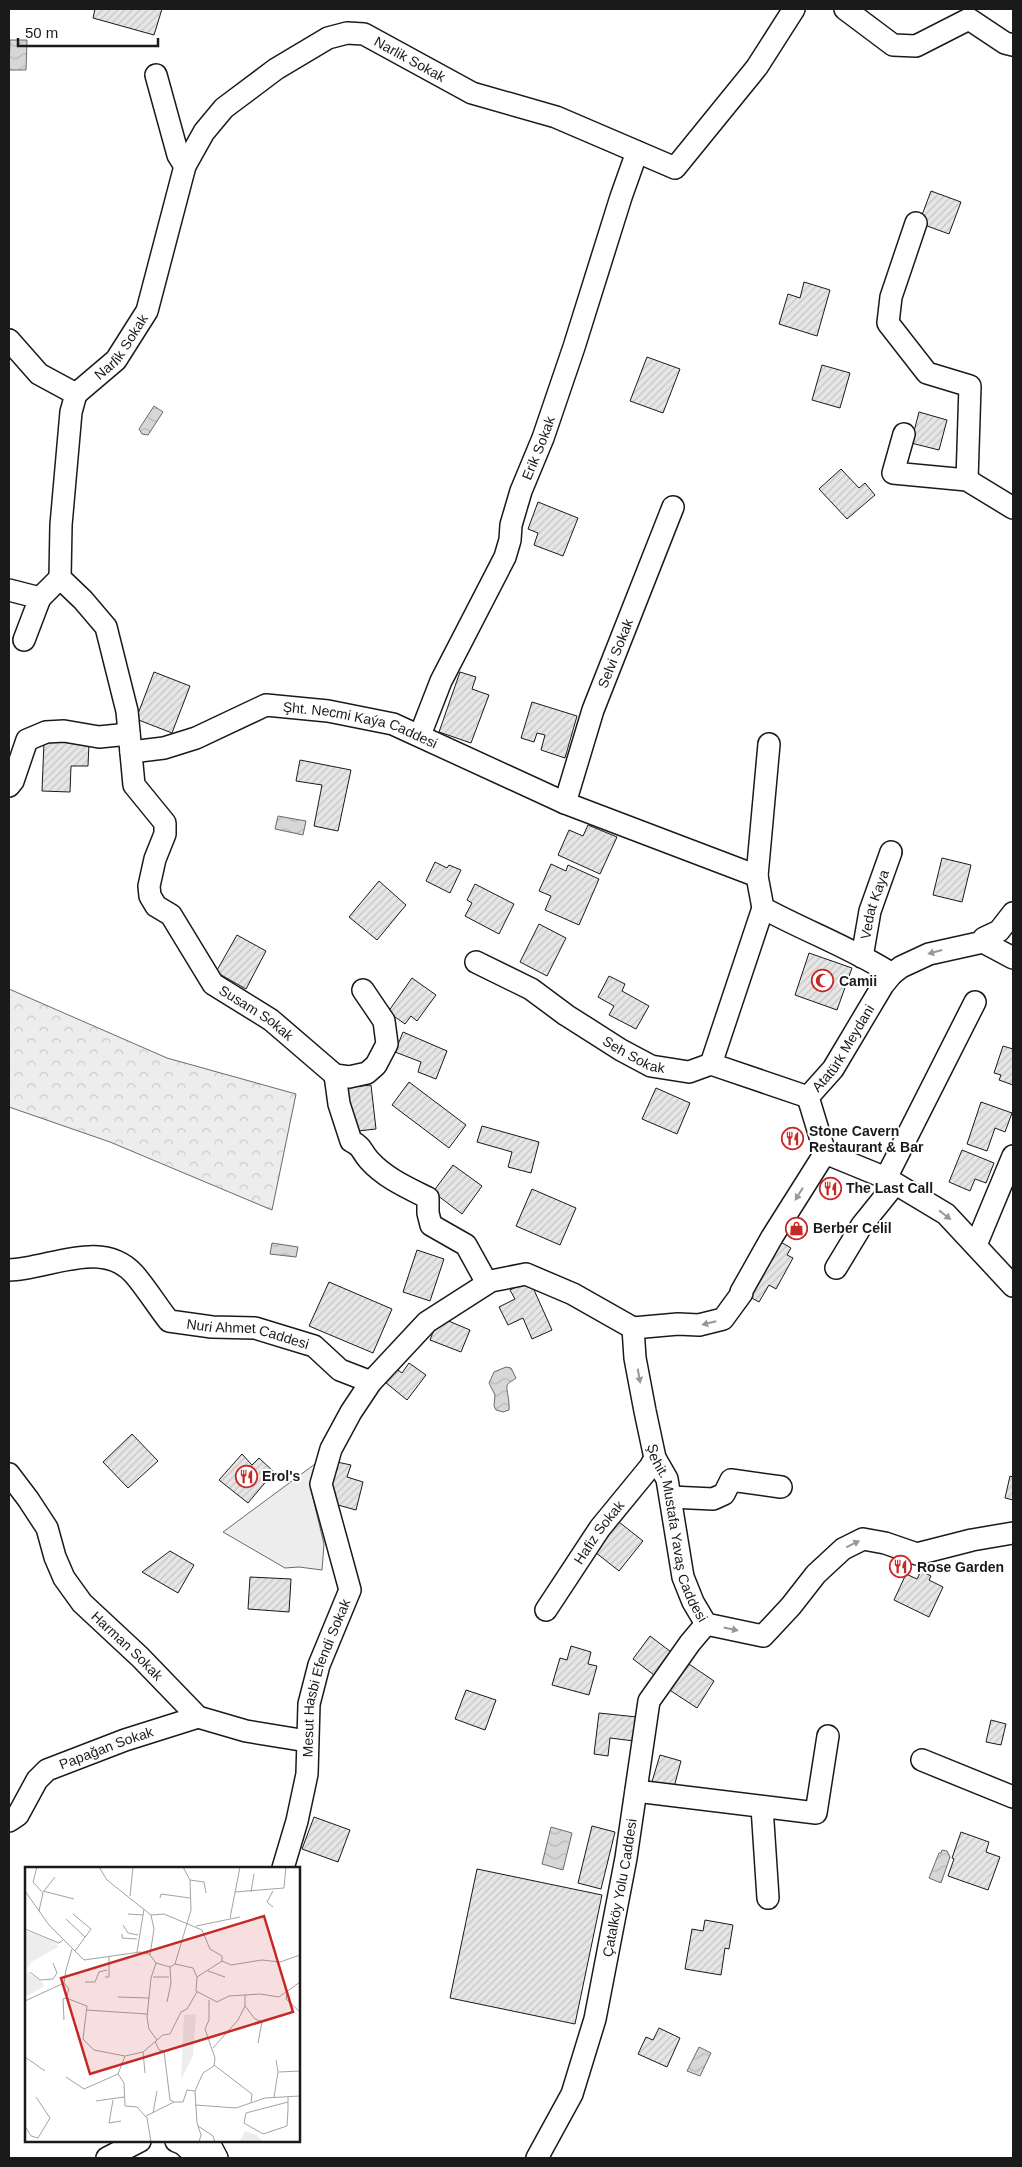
<svg xmlns="http://www.w3.org/2000/svg" width="1022" height="2167" viewBox="0 0 1022 2167" font-family="Helvetica,sans-serif">
<style>
.built{fill:#ededed;stroke:#6a6a6a}
.forest{fill:url(#forest-crowns);stroke:#6a6a6a}
.water{fill:url(#water-waves);stroke:#6a6a6a}
.building{fill:url(#building-hatch);stroke:#1a1a1a}
.lines{fill:none;stroke-linecap:round;stroke-linejoin:round}
.minor-casing{stroke:#1a1a1a;stroke-width:24}
.minor{stroke:#fff;stroke-width:21}
.oneway{fill:#989898}
.labels{text-anchor:middle;dominant-baseline:central;stroke-width:4;stroke-linejoin:round;paint-order:stroke}
.street-label{font-size:14px;fill:#1a1a1a;stroke:#fff}
.poi-label{font-size:14px;font-weight:bold;fill:#1a1a1a;stroke:#fff;text-anchor:start}
.inset-road{fill:none;stroke:#a3a3a3;stroke-width:1}
.view{fill:#c62828;fill-opacity:0.15;stroke:#c62828;stroke-width:2.5}
.inset-edge{fill:none;stroke:#1a1a1a;stroke-width:2.5}
</style>
<defs>
<pattern id="forest-crowns" width="20" height="18" patternUnits="userSpaceOnUse" patternTransform="scale(1.25)"><rect width="20" height="18" fill="#ededed"/><path d="M2 6a3 3 0 1 1 6 0M12 15a3 3 0 1 1 6 0" fill="none" stroke="#cbcbcb"/></pattern>
<pattern id="water-waves" width="16" height="10" patternUnits="userSpaceOnUse" patternTransform="scale(1.25)"><rect width="16" height="10" fill="#d7d7d7"/><path d="M0 5q4-4 8 0t8 0" fill="none" stroke="#b8b8b8"/></pattern>
<pattern id="building-hatch" width="6" height="6" patternUnits="userSpaceOnUse" patternTransform="scale(1.25)"><rect width="6" height="6" fill="#e6e6e6"/><path d="M-1 1l2-2M0 6l6-6M5 7l2-2" fill="none" stroke="#c5c5c5"/></pattern>
</defs>
<rect width="100%" height="100%" fill="#fff"/>
<polygon class="built" points="319,1461 312,1494 324,1544 322,1570 299,1567 285,1568 223,1532"/>
<polygon class="forest" points="9,989 167,1058 296,1094 272,1210 110,1142 9,1107"/>
<g class="water">
<polygon points="10,40 27,40 26,70 9,70"/>
<polygon points="154,406 163,412 148,435 142,434 139,429"/>
<polygon points="278,816 306,821 303,835 275,829"/>
<polygon points="272,1243 298,1247 296,1257 270,1254"/>
<path d="M 506,1367 L 511,1368 L 516,1378 C 513,1381 508,1382 507,1386 C 506,1388 510,1402 509,1410 L 503,1412 L 496,1410 L 494,1406 L 495,1395 L 489,1383 L 494,1372 Z"/>
<polygon points="551,1827 572,1833 563,1870 542,1864"/>
<polygon points="942,1850 947,1851 950,1857 941,1883 929,1878 939,1853 941,1853"/>
<polygon points="699,2047 711,2053 700,2076 687,2071"/>
</g>
<g class="building">
<polygon points="95,9 162,9 154,35 93,18"/>
<polygon points="931,191 961,202 949,234 919,223"/>
<polygon points="804,282 830,290 817,336 779,324 788,294 800,298"/>
<polygon points="647,357 680,369 663,413 630,401"/>
<polygon points="822,365 850,373 840,408 812,400"/>
<polygon points="919,412 947,420 939,450 911,443"/>
<polygon points="841,469 859,488 865,483 875,495 847,519 819,489"/>
<polygon points="538,502 578,518 563,556 534,545 538,533 528,529"/>
<polygon points="154,672 190,686 172,733 136,719"/>
<polygon points="460,672 476,677 472,689 489,695 471,743 439,732"/>
<polygon points="532,702 577,716 565,758 541,750 545,735 537,733 534,742 521,738"/>
<polygon points="44,742 89,743 88,766 71,766 70,792 42,791"/>
<polygon points="300,760 351,770 338,831 314,826 322,785 296,781"/>
<polygon points="588,825 617,837 600,874 558,855 569,830 583,836"/>
<polygon points="942,858 971,865 962,902 933,895"/>
<polygon points="435,862 447,868 449,865 461,870 450,893 426,881"/>
<polygon points="551,864 566,871 568,865 599,879 579,925 545,910 551,896 539,891"/>
<polygon points="379,881 406,905 377,940 349,917"/>
<polygon points="475,884 514,904 499,934 465,916 472,903 467,900"/>
<polygon points="539,924 566,938 547,976 520,962"/>
<polygon points="237,935 266,951 246,989 216,972"/>
<polygon points="809,953 852,968 837,1010 795,995"/>
<polygon points="609,976 625,984 622,991 649,1006 636,1029 609,1015 614,1006 598,997"/>
<polygon points="412,978 436,995 417,1021 411,1016 405,1024 388,1012"/>
<polygon points="403,1032 447,1051 436,1079 418,1072 421,1062 395,1052"/>
<polygon points="1003,1046 1013,1049 1013,1085 999,1080 1001,1075 994,1073"/>
<polygon points="409,1082 466,1125 449,1148 392,1105"/>
<polygon points="371,1085 376,1129 349,1132 344,1088"/>
<polygon points="656,1088 690,1103 677,1134 642,1119"/>
<polygon points="981,1102 1012,1113 1005,1132 995,1128 987,1151 967,1144"/>
<polygon points="482,1126 539,1142 531,1173 508,1167 512,1152 477,1142"/>
<polygon points="962,1150 994,1163 986,1183 975,1179 970,1191 949,1182"/>
<polygon points="453,1165 482,1186 462,1214 433,1192"/>
<polygon points="532,1189 576,1208 560,1245 516,1226"/>
<polygon points="772,1237 791,1248 787,1255 793,1258 776,1289 769,1285 759,1302 741,1292"/>
<polygon points="417,1250 444,1259 430,1301 403,1292"/>
<polygon points="530,1281 552,1330 532,1339 523,1318 508,1325 499,1307 515,1299 510,1290"/>
<polygon points="329,1282 392,1309 373,1353 309,1326"/>
<polygon points="439,1317 470,1330 461,1352 430,1340"/>
<polygon points="409,1363 426,1375 407,1400 385,1382 395,1368 402,1373"/>
<polygon points="132,1434 158,1461 128,1488 103,1462"/>
<polygon points="242,1454 252,1465 259,1458 274,1472 248,1503 219,1480"/>
<polygon points="337,1462 351,1465 347,1477 363,1482 356,1510 327,1502"/>
<polygon points="1010,1476 1013,1477 1013,1500 1005,1498"/>
<polygon points="619,1522 643,1541 619,1571 595,1552"/>
<polygon points="170,1551 194,1565 178,1593 142,1572"/>
<polygon points="921,1571 931,1576 929,1580 943,1587 929,1617 894,1600 906,1574 917,1579"/>
<polygon points="250,1577 291,1579 289,1612 248,1609"/>
<polygon points="650,1636 675,1655 658,1678 633,1659"/>
<polygon points="571,1646 591,1652 588,1664 597,1666 589,1695 552,1685 560,1658 567,1660"/>
<polygon points="686,1662 714,1681 697,1708 668,1689"/>
<polygon points="466,1690 496,1700 485,1730 455,1719"/>
<polygon points="599,1713 637,1717 634,1741 610,1738 608,1756 594,1754"/>
<polygon points="991,1720 1006,1724 1001,1745 986,1742"/>
<polygon points="660,1755 681,1761 673,1791 651,1785"/>
<polygon points="314,1817 350,1830 338,1862 302,1849"/>
<polygon points="592,1826 615,1832 601,1889 578,1883"/>
<polygon points="961,1832 989,1842 986,1852 1000,1857 988,1890 948,1876 954,1859 952,1858"/>
<polygon points="477,1869 602,1895 575,2024 450,1998"/>
<polygon points="705,1920 733,1925 729,1949 725,1948 721,1975 685,1969 692,1929 703,1931"/>
<polygon points="659,2028 680,2038 667,2067 638,2054 646,2037 653,2040"/>
</g>
<g class="lines">
<defs>
<g id="minor">
<polyline points="845,9 893,45 916,46 969,19 1005,43 1013,45"/>
<polyline points="156,75 178,155 185,166"/>
<polyline points="916,223 891,297 888,323 927,373 970,386 967,480"/>
<polyline points="9,340 39,374 76,394"/>
<path id="s1" d="M 76,394 L 116,360 L 147,311 L 185,166 L 204,132 L 224,108 L 276,69 L 328,38 L 347,33 L 364,34 L 472,93 L 556,117 L 675,168 L 757,67 L 794,9"/>
<path id="s2" d="M 76,394 L 71,412 L 61,525 L 60,578 L 83,600 L 106,627 L 127,711 L 134,785 L 165,823 L 165,834 L 155,859 L 149,886 L 150,896 L 156,906 L 171,915 L 213,984 L 271,1020 L 335,1075 L 349,1077 L 367,1073 L 376,1065 L 387,1044 L 384,1021 L 363,990"/>
<polyline points="904,434 893,473 967,480 1013,508"/>
<polyline points="9,590 40,598 60,578"/>
<polyline points="24,640 40,598"/>
<path id="s3" d="M 420,735 L 441,681 L 505,557 L 510,540 L 511,525 L 521,491 L 543,438 L 574,347 L 621,197 L 637,152"/>
<path id="s4" d="M 131,752 L 164,748 L 196,738 L 266,705 L 328,711 L 393,724 L 565,803 L 757,876 L 763,908 C 805,931 852,948 892,974"/>
<polyline points="9,786 13,781 27,740 46,732 64,731 99,737 129,734"/>
<path id="s5" d="M 565,803 L 593,710 L 673,507"/>
<polyline points="757,876 769,744"/>
<polyline points="983,942 1013,958"/>
<path id="s6" d="M 862,957 L 870,911 L 891,852"/>
<path id="s7" d="M 476,962 L 531,989 L 566,1015 L 621,1050 L 651,1066 L 689,1072 L 711,1064 L 808,1097"/>
<polyline points="711,1064 763,908"/>
<path d="M 335,1075 L 339,1104 L 351,1141 C 363,1147 361,1151 369,1160 C 385,1178 408,1188 428,1198 L 428,1213 L 431,1225 L 466,1245 L 487,1283"/>
<path id="s8" d="M 825,1153 L 808,1097 L 833,1069 L 883,985 L 892,974 L 901,967 L 929,954 L 983,942 L 984,938 L 999,931 L 1013,913"/>
<polyline points="825,1153 886,1178 946,1214 1013,1286"/>
<polyline points="886,1178 975,1002"/>
<polyline points="976,1245 1013,1156"/>
<polyline points="836,1268 862,1225 895,1184"/>
<path id="s9" d="M 9,1270 C 49,1269 102,1238 134,1274 C 147,1289 157,1306 169,1321 L 212,1327 L 255,1328 L 314,1346 L 340,1370 L 371,1382"/>
<path id="s10" d="M 633,1328 L 635,1358 L 645,1411 L 655,1458 L 667,1479 L 683,1577 L 693,1602 L 706,1624 L 763,1636 L 791,1606 L 816,1574 L 843,1549 L 863,1539 L 885,1543 L 917,1554 L 972,1540 L 1013,1533"/>
<polyline points="633,1328 678,1324 699,1325 723,1319 742,1293 741,1292 772,1237 825,1153"/>
<path id="s11" d="M 9,1474 L 28,1499 L 47,1528 L 55,1557 L 64,1578 L 82,1603 L 140,1657 L 198,1717 L 246,1731 L 307,1741"/>
<polyline points="671,1497 713,1499 724,1494 731,1480 781,1487"/>
<path id="s12" d="M 546,1610 L 600,1528 L 650,1467 L 655,1458"/>
<polyline points="922,1760 1013,1797"/>
<polyline points="636,1791 816,1813 828,1736"/>
<polyline points="762,1807 768,1898"/>
<path id="s13" d="M 9,1821 L 18,1815 L 37,1780 L 47,1770 L 125,1740 L 198,1717"/>
<path id="s14" d="M 283,1868 L 297,1821 L 307,1774 L 309,1704 L 319,1665 L 350,1590 L 321,1484 L 331,1449 L 351,1412 L 371,1382 L 427,1322 L 491,1281 L 526,1274 L 573,1294 L 633,1328"/>
<polyline points="176,2141 183,2144 198,2158"/>
<polyline points="208,2141 217,2158"/>
<polyline points="107,2158 140,2141"/>
<path id="s15" d="M 537,2158 L 572,2094 L 595,2019 L 626,1858 L 649,1701 L 690,1643 L 706,1624"/>
</g>
</defs>
<use href="#minor" class="minor-casing"/>
<use href="#minor" class="minor"/>
</g>
<defs><path id="oneway-solid" d="M-6-.8H1V-3.2L6.5 0L1 3.2V.8H-6Z" transform="scale(1.25)"/></defs>
<g class="oneway">
<use href="#oneway-solid" transform="translate(935 952) rotate(165)"/>
<use href="#oneway-solid" transform="translate(799 1194) rotate(122)"/>
<use href="#oneway-solid" transform="translate(945 1215) rotate(38)"/>
<use href="#oneway-solid" transform="translate(709 1323) rotate(166)"/>
<use href="#oneway-solid" transform="translate(639 1376) rotate(80)"/>
<use href="#oneway-solid" transform="translate(853 1544) rotate(-26)"/>
<use href="#oneway-solid" transform="translate(731 1629) rotate(12)"/>
</g>
<defs>
<symbol id="mosque-ring" viewBox="-11 -11 22 22"><circle r="9.5" fill="#fff" stroke="#c62828" stroke-width="1.5"/><path d="M3.5-4.9A6 6 0 1 0 3.5 4.9A5 5 0 1 1 3.5-4.9Z" fill="#c62828"/></symbol>
<symbol id="restaurant-ring" viewBox="-11 -11 22 22"><circle r="9.5" fill="#fff" stroke="#c62828" stroke-width="1.5"/><path d="M-5-6h1v4h1v-4h1v4h1v-4h1v5L-1.5 .5V6h-2V.5L-5-1ZM5-6V6H3V1.5H1.5Q1.5-4 5-6Z" fill="#c62828"/></symbol>
<symbol id="shop-ring" viewBox="-11 -11 22 22"><circle r="9.5" fill="#fff" stroke="#c62828" stroke-width="1.5"/><path d="M-5-2.5h2.3a2.7 3.5 0 0 1 5.4 0H5L5.5 6h-11ZM-1.5-2.5h3a1.5 2.3 0 0 0-3 0Z" fill="#c62828"/></symbol>
</defs>
<g fill-rule="evenodd">
<use href="#mosque-ring" x="810" y="968" width="25" height="25"/>
<use href="#restaurant-ring" x="780" y="1126" width="25" height="25"/>
<use href="#restaurant-ring" x="818" y="1176" width="25" height="25"/>
<use href="#shop-ring" x="784" y="1216" width="25" height="25"/>
<use href="#restaurant-ring" x="234" y="1464" width="25" height="25"/>
<use href="#restaurant-ring" x="888" y="1554" width="25" height="25"/>
</g>
<g class="labels">
<g class="street-label">
<text stroke="none"><textPath href="#s1" startOffset="545">Narlik Sokak</textPath></text>
<text stroke="none"><textPath href="#s1" startOffset="66">Narlik Sokak</textPath></text>
<text stroke="none"><textPath href="#s3" startOffset="312">Erik Sokak</textPath></text>
<text stroke="none"><textPath href="#s5" startOffset="158">Selvi Sokak</textPath></text>
<text stroke="none"><textPath href="#s4" startOffset="241">Şht. Necmi Kaýa Caddesi</textPath></text>
<text stroke="none"><textPath href="#s6" startOffset="54">Vedat Kaya</textPath></text>
<text stroke="none"><textPath href="#s2" startOffset="700">Susam Sokak</textPath></text>
<text stroke="none"><textPath href="#s8" startOffset="119">Atatürk Meydani</textPath></text>
<text stroke="none"><textPath href="#s7" startOffset="184">Seh Sokak</textPath></text>
<text stroke="none"><textPath href="#s9" startOffset="270">Nuri Ahmet Caddesi</textPath></text>
<text stroke="none"><textPath href="#s10" startOffset="211">Şehit. Mustafa Yavaş Caddesi</textPath></text>
<text stroke="none"><textPath href="#s12" startOffset="94">Hafiz Sokak</textPath></text>
<text stroke="none"><textPath href="#s11" startOffset="212">Harman Sokak</textPath></text>
<text stroke="none"><textPath href="#s14" startOffset="196">Mesut Hasbi Efendi Sokak</textPath></text>
<text stroke="none"><textPath href="#s13" startOffset="128">Papağan Sokak</textPath></text>
<text stroke="none"><textPath href="#s15" startOffset="285">Çatalköy Yolu Caddesi</textPath></text>
</g>
<g class="poi-label">
<text x="839" y="981">Camii</text>
<text x="809" y="1131">Stone Cavern<tspan x="809" dy="16">Restaurant &amp; Bar</tspan></text>
<text x="846" y="1188">The Last Call</text>
<text x="813" y="1228">Berber Celil</text>
<text x="262" y="1476">Erol's</text>
<text x="917" y="1567">Rose Garden</text>
</g>
</g>
<g transform="translate(25 1867)">
<rect width="275" height="275" fill="#fff"/>
<path d="M 30,75 L 33,80 L 6,95 L 2,104 L 19,117 L 18,120 L 0,130 L 0,84 L 19,84 Z" fill="#ededed"/>
<path d="M 171,147 L 168,189 L 156,212 L 159,148 ZM 220,264 L 232,268 L 238,275 L 214,275 Z" fill="#ededed"/>
<path d="M 0,64 L 10,67 L 30,75 L 19,84 L 0,84 Z" fill="#ededed"/>
<path class="inset-road" d="M 12,0 L 8,15 L 18,26 L 14,44M 74,0 L 82,13 L 126,48 L 139,47 L 177,63 L 185,82 L 197,89 L 197,94 L 172,110M 165,13 L 179,15 L 181,26M 0,24 L 24,58 L 59,93 L 115,85 L 124,87 L 131,96M 18,24 L 49,32M 19,24 L 30,10M 248,24 L 242,35 L 248,40M 210,25 L 259,21 L 261,0M 226,25 L 229,7M 105,29 L 108,0M 135,31 L 136,27 L 165,31M 48,47 L 66,62 L 50,84M 103,47 L 118,48M 205,51 L 215,0M 41,52 L 60,70M 98,58 L 103,66 L 113,68M 171,59 L 215,50M 0,62 L 34,76 L 38,73M 97,67 L 97,71 L 112,72M 47,82 L 41,103 L 39,116 L 44,122 L 41,131 L 62,139 L 58,172 L 69,183 L 100,189 L 118,185 L 138,168 L 145,167 L 156,145M 112,85 L 119,42M 125,88 L 129,62 L 126,48M 197,94 L 206,98 L 237,93 L 255,95 L 275,88M 131,96 L 126,111 L 122,150 L 124,162 L 132,173M 131,96 L 145,100 L 150,97M 150,97 L 166,43 L 165,13 L 158,0M 150,97 L 168,101 L 172,110M 183,104 L 200,110M 5,105 L 15,113 L 28,112 L 32,106 L 28,96M 80,110 L 84,110 L 84,90M 128,110 L 144,110M 172,110 L 171,124 L 192,135 L 204,129 L 235,127 L 254,130 L 275,115M 60,115 L 70,115 L 74,105 L 82,103M 262,126 L 261,132 L 275,145M 93,130 L 124,131M 0,134 L 39,116M 142,135 L 146,116 L 145,100M 220,139 L 230,152 L 237,155 L 233,176M 61,143 L 122,147M 156,145 L 162,142 L 172,125M 39,153 L 38,132 L 41,131M 130,174 L 134,183 L 139,184 L 145,233 L 149,235M 188,181 L 213,153 L 220,139 L 220,128M 118,185 L 120,206M 100,189 L 93,207 L 99,216 L 100,239 L 112,240 L 122,251 L 126,275M 0,190 L 20,204M 189,198 L 227,227 L 226,236M 254,205 L 275,204M 41,210 L 59,222 L 93,207M 249,230 L 253,205 L 251,193M 88,233 L 84,256 L 96,254M 71,234 L 99,230M 263,235 L 221,246 L 219,256 L 238,267 L 262,259 L 263,242 L 263,230M 170,238 L 211,241 L 240,231 L 275,229M 128,246 L 132,224M 121,249 L 149,235 L 158,235 L 162,223 L 170,224M 0,259 L 6,269 L 13,271 L 25,251 L 11,230M 173,259 L 188,269 L 190,275M 174,275 L 176,268 L 172,256 L 170,224 L 178,206 L 189,199 L 190,191 L 180,162 L 184,153 L 184,133"/>
<path class="view" d="M 239,49 L 268,145 L 65,207 L 36,111 Z"/>
<rect width="275" height="275" class="inset-edge"/>
</g>
<rect width="1022" height="2167" fill="none" stroke="#1a1a1a" stroke-width="20"/>
<path d="M18 38v8h140v-8" fill="none" stroke="#1a1a1a" stroke-width="2.5"/>
<text x="25" y="38" font-size="15" fill="#1a1a1a" stroke="#ffffff" stroke-width="4" paint-order="stroke">50 m</text>
</svg>
